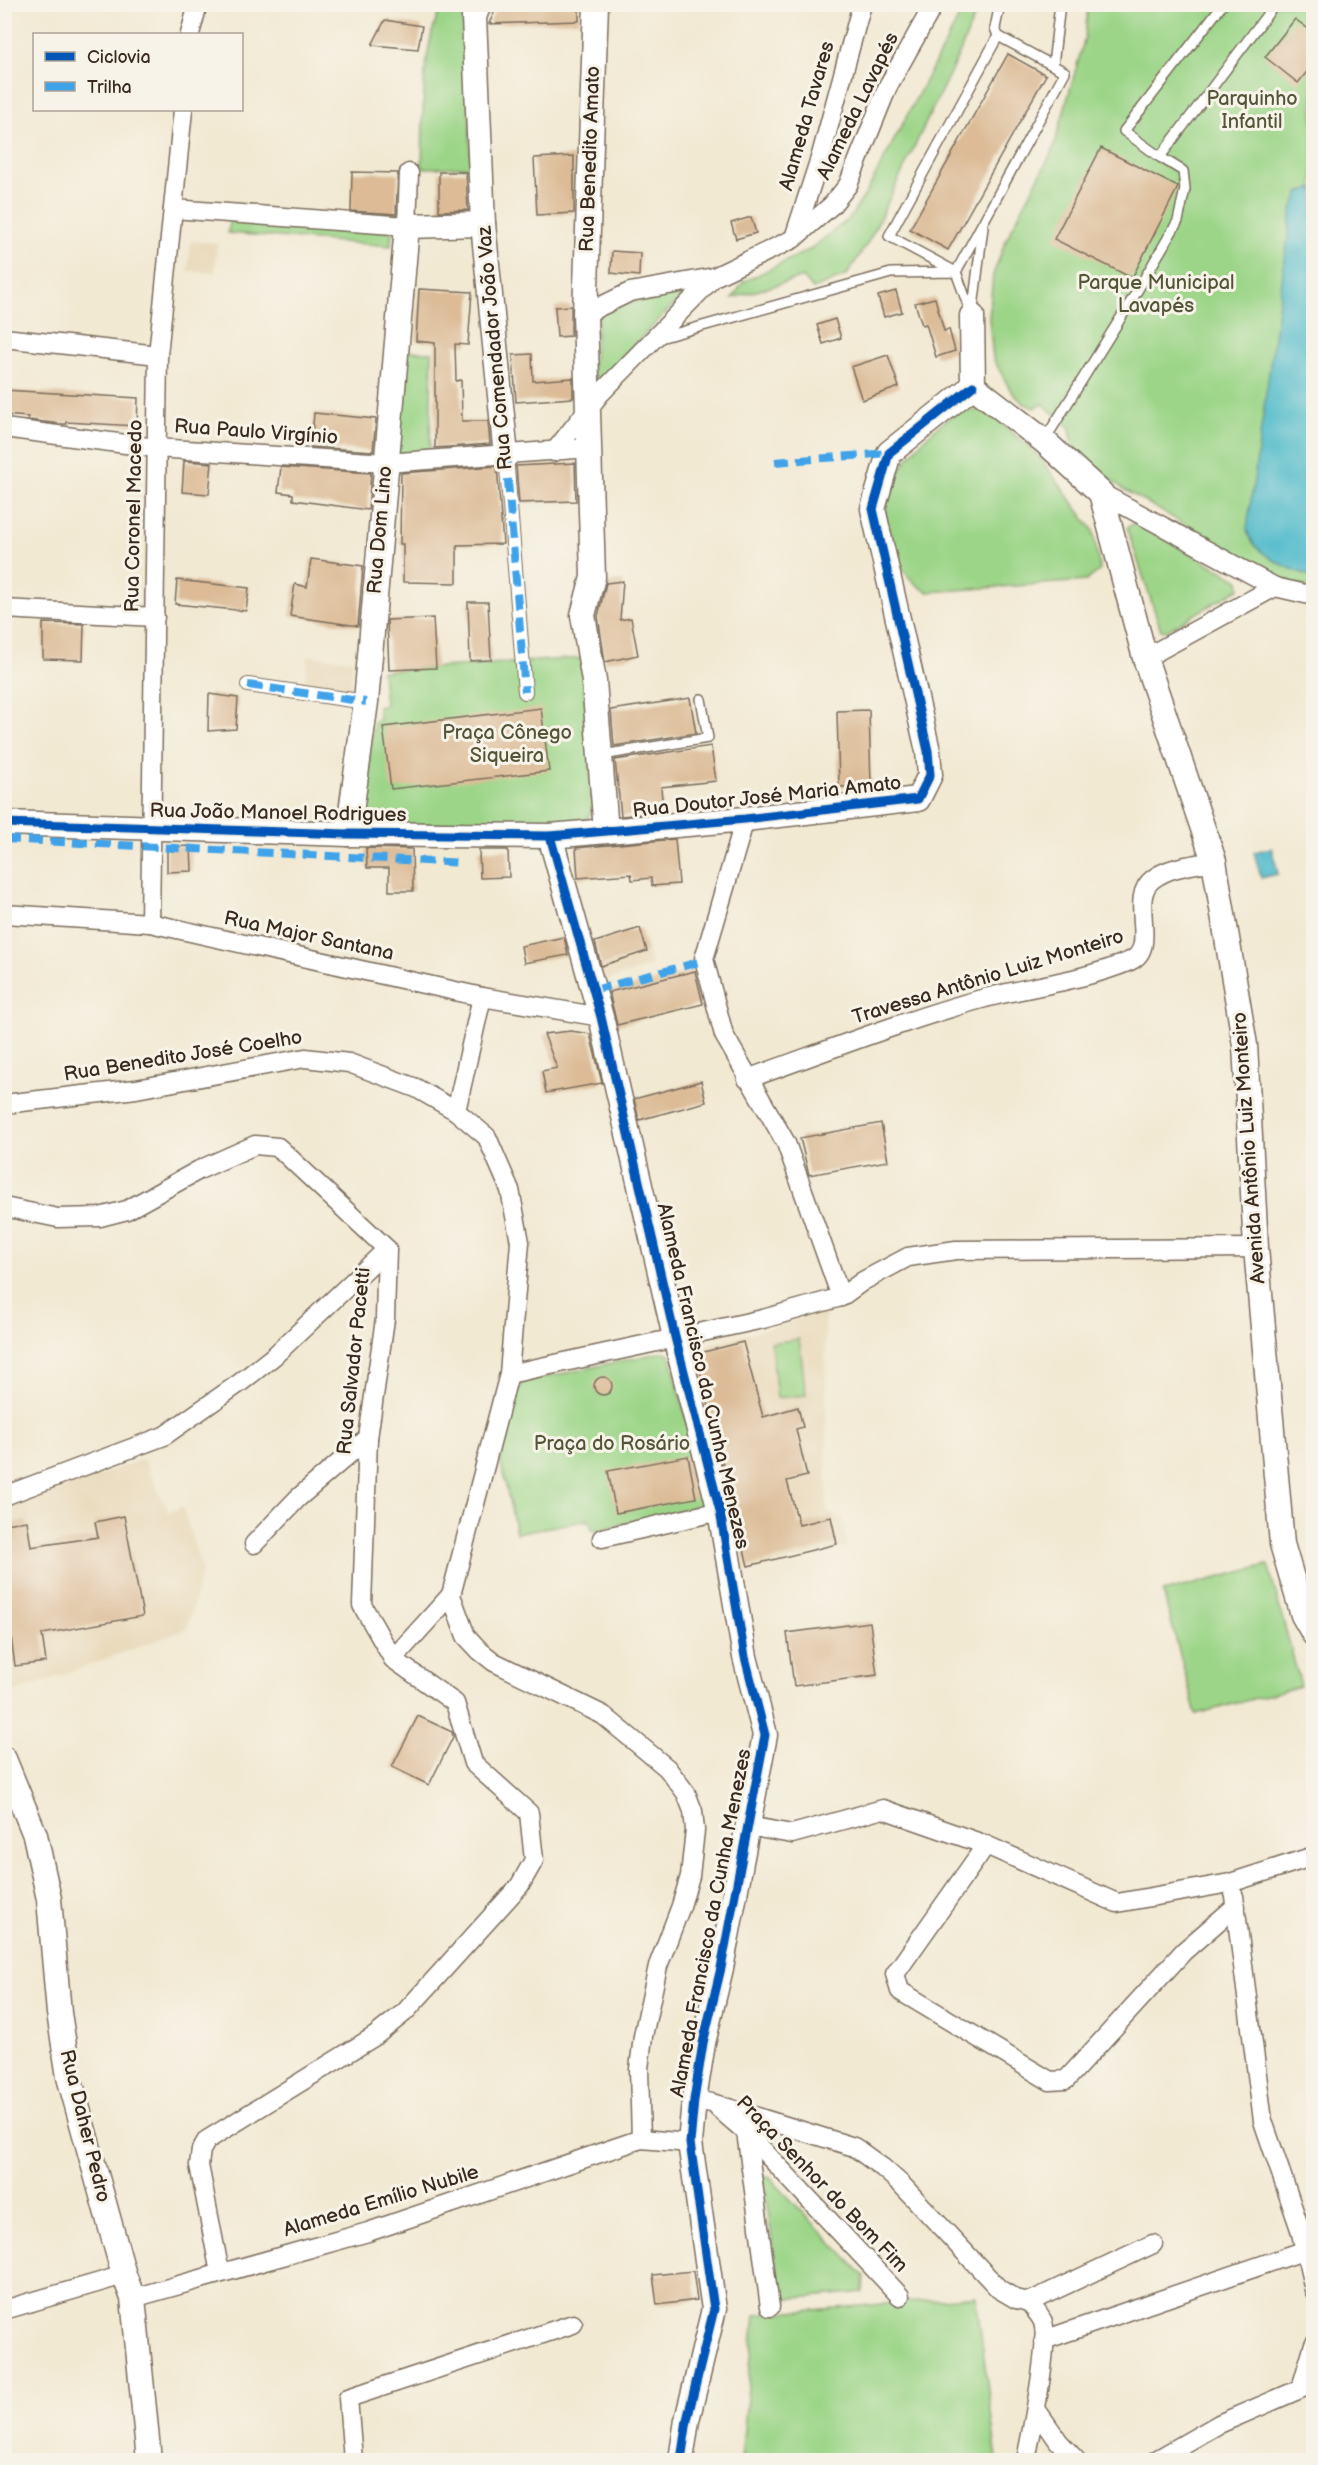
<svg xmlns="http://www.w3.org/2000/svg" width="1318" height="2465" viewBox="0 0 1318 2465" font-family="'Balsamiq Sans',sans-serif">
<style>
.built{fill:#e9d9ba}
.green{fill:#9cd588;stroke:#6c8053;stroke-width:1.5}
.water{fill:#4ebaca;stroke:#447274;stroke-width:1.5}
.building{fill:#dcbb96}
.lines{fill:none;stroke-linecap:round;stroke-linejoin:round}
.service-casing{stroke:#7b6d5d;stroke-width:12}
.pedestrian-casing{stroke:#7b6d5d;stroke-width:16}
.minor-casing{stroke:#7b6d5d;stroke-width:21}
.tertiary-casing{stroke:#7b6d5d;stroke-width:27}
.service{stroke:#fff;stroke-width:9}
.pedestrian{stroke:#fff;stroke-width:14}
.minor{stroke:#fff;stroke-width:18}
.tertiary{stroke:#fff;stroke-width:24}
.quiet{stroke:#3fa3ea;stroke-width:8;stroke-dasharray:15 8;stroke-linecap:butt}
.cycleway-casing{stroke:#f7f3e8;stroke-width:13}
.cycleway{stroke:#0057b8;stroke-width:9}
.labels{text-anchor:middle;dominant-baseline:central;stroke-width:6;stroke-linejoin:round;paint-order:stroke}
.park-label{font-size:20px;fill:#535538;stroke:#f7f3e8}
.street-label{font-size:20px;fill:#3b2a1e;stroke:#f7f3e8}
</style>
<rect width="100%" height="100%" fill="#f7f3e8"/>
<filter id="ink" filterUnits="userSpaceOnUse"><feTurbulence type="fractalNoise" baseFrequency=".0167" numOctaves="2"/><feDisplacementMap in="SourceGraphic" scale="12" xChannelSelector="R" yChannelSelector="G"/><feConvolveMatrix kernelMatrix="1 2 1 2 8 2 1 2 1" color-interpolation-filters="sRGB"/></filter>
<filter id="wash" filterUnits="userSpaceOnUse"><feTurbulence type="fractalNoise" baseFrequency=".008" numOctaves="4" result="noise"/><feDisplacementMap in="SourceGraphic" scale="24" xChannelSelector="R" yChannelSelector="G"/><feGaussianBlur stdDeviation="1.35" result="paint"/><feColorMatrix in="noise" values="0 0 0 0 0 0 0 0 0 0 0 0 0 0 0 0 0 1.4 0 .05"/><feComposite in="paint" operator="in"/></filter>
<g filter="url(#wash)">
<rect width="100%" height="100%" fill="#f2e9d3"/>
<g class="built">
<polygon points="191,241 217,243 215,273 188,271"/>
<polygon points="308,656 353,660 350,689 305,685"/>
<polygon points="647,951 652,966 598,983 594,968"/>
<polygon points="825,1311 827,1512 843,1519 847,1546 743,1571 691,1351"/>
<polygon points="143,1459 169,1513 182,1506 202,1570 187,1629 5,1696 5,1509"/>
</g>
<g class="green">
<polygon points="966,4 979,5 960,52 870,239 847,275 813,289 803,277 733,298 743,282 809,250 849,219 865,195"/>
<path d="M 442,5 L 466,5 L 471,167 L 422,168 C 424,114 419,55 442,5 Z"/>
<polygon points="1088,5 1313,5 1313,588 1290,585 1123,489 1074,450 1070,428 1043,404 1034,408 1023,403 1011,391 993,358 989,318 993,275 1006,240 1053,150 1085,37"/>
<polygon points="230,218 392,231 391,246 228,233"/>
<polygon points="680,292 682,296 601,379 596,378 592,372 598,318 603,312 662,293"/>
<polygon points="403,351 432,352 430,452 398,454"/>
<path d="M 981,410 L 999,421 L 1037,454 L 1093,530 L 1100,570 L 1086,581 L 928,592 C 902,578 899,562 891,537 C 889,530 885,521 885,514 C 884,481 933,417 967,411 C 971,410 976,411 981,410 Z"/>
<polygon points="1134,523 1239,580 1240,588 1166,631 1161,630 1127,528"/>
<path d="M 582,658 L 593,807 C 589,819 585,822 572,826 L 380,825 L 363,814 L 374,721 L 379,719 L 378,707 L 385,705 L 382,671 Z"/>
<polygon points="799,1339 806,1395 777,1398 771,1343"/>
<polygon points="663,1352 670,1354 707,1505 593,1531 589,1520 516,1533 500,1458 511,1400 524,1382"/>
<polygon points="1268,1565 1301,1686 1196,1714 1163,1592"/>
<polygon points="763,2177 769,2177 864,2276 863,2292 785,2299 780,2296"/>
<polygon points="976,2296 997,2460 741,2460 755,2315"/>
</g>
<g class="water">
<path d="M 1313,188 L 1314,188 L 1313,577 C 1290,569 1252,555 1247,529 L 1292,209 L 1300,192 Z"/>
<polygon points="1272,848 1278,874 1261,878 1254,852"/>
</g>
<g id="blocks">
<g class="building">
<polygon points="498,4 579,4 579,21 489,24"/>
<polygon points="1295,19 1314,33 1314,63 1298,83 1265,57"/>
<polygon points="385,20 422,26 418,49 372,45"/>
<polygon points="1008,54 1046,75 948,250 910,229"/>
<polygon points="1101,148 1178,187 1132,278 1054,239"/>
<polygon points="574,156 574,213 537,215 534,158"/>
<polygon points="352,172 398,173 396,214 351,211"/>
<polygon points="439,172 466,172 468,210 439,211"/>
<polygon points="751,217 756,233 736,239 731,223"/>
<polygon points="612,251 640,253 639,276 611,273"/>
<polygon points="419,289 472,292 468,345 455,344 456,381 461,380 462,421 488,421 490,444 435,448 435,343 416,341"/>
<polygon points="896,291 902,312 884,317 878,296"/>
<polygon points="935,298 944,331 949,329 955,351 936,357 926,324 922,325 915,303"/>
<polygon points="571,306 571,336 557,337 555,307"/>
<polygon points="835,319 841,338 823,344 817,325"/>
<polygon points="532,354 533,381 573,378 573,398 516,402 513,355"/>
<polygon points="888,355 899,387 862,400 851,367"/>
<polygon points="4,390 138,398 137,426 66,422 66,424 61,424 28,420 28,417 4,415"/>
<polygon points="314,413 376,419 373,451 311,447"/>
<polygon points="184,461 212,463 209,494 182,492"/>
<polygon points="575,463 576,501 519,503 516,466"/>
<polygon points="497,466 503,544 457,545 457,583 403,582 403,544 400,544 401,473"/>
<polygon points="281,467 371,473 368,510 293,500 293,494 278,492"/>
<polygon points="311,559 363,566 358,626 290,616 295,584 307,587"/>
<polygon points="177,580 249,588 246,611 175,604"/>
<polygon points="623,581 620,620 631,618 638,655 605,662 598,616 606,583"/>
<polygon points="468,602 488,602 491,660 470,661"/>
<polygon points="433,618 436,668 389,670 387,620"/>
<polygon points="43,623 84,624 83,660 43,659"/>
<polygon points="209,694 238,698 236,729 208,731"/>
<polygon points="690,698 696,733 614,746 611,710"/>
<polygon points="541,708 549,771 391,789 383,727"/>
<polygon points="869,710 871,786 839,787 837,711"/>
<polygon points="711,746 716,781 661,787 663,812 621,816 615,760"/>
<polygon points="675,839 679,884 652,886 651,878 632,880 631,874 578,878 576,848"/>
<polygon points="191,846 192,871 167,872 167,847"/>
<polygon points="366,848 412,849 413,891 389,891 389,868 367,868"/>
<polygon points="479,850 508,850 509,877 480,878"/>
<polygon points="640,928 647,951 601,966 595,942"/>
<polygon points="564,937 568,955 524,963 521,946"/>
<polygon points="695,971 703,1004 617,1025 609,992"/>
<polygon points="571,1031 590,1034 602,1083 546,1093 542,1071 557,1068 544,1034"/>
<polygon points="701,1081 706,1102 639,1120 634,1099"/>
<polygon points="881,1123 888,1161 809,1175 800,1138"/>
<polygon points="743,1342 763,1417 798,1407 803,1427 796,1429 807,1476 787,1481 799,1525 831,1517 837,1544 748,1566 696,1354"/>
<circle cx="603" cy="1386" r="9"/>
<polygon points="688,1456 696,1498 616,1513 608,1471"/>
<polygon points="124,1516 143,1616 42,1634 46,1662 15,1666 4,1585 4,1524 27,1521 31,1547 98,1537 95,1522"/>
<polygon points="870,1622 877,1675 794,1686 787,1633"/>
<polygon points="418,1716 452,1732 453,1737 429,1785 392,1767"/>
<polygon points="693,2271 697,2300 657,2305 653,2275"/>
</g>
</g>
</g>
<g filter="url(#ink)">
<use href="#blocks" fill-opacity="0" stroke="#7b6d5d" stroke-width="1.5"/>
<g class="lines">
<defs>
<g id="service">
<polyline points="1223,4 1124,131 1160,157 1275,4"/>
<polygon points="998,36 1065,72 956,272 889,236"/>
<polyline points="998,36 995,28 1000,4"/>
<polyline points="1053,65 1060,4"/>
<polyline points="660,338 891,273 956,272 972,316 983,227"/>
<polyline points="1044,441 1130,303 1178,221 1185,189 1183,171 1160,157"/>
<polyline points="602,755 708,738 701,699"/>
</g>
<g id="pedestrian">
<polyline points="506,456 525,692"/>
<polyline points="248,685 366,702"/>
</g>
<g id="minor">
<polyline points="190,34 198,4"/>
<polyline points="173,209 407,226 409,173"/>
<polyline points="794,238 821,155 862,4"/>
<polyline points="585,314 630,292 714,277 793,239 832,205 848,185 888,86 934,4"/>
<polyline points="4,338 158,355"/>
<polyline points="4,428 156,448 386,463 590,448"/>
<polyline points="554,452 600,394 714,277"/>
<polyline points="1101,493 1275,587 1314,596"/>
<polyline points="4,609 155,617"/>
<polyline points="1145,658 1275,587"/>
<polyline points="745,819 704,959 724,1035 786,1143 841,1297"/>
<polyline points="4,914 150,923 482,997 601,1017"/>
<polyline points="150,923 158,355 183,110"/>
<path d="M 747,1079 C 826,1051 905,1020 985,998 C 1033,986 1085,980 1130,961 C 1160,948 1127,898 1153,879 C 1170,866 1194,865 1214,861"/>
<polyline points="4,1104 136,1089 305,1058 349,1063 416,1088 456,1111 487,1137 510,1190 520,1242 509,1374 451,1595 466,1636 480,1651 494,1662 603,1715 667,1768 686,1793 693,1811 695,1830 690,1876 681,1906 658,1966 643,2036 639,2069 641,2139"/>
<polyline points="456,1111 482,997"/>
<polyline points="4,1207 58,1218 100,1217 127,1210 199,1170 255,1145 278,1147 387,1249 385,1319 368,1438 362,1605 393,1659"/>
<polyline points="509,1374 763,1319 841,1297 863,1281 908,1257 956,1250 1256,1248"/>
<polyline points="4,1496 164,1436 241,1382 274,1356 387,1249"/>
<polyline points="602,1538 720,1511"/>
<polyline points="254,1544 298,1498 368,1438"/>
<polyline points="748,1826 792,1834 883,1809 986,1845 1117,1903 1230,1883 1314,1856"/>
<polyline points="986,1845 895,1974 900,1991 1050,2081 1066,2080 1184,1951 1236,1906"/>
<polyline points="1234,1896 1263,2121 1300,2229 1314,2290"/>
<path d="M 694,2100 L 712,2103 L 854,2147 L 883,2168 L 901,2184 L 999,2289 L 1016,2299 L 1029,2302 C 1033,2308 1040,2315 1043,2322 C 1050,2344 1031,2434 1026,2460"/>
<polyline points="718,2108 746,2132 900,2296"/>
<polyline points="746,2132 770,2307"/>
<polyline points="220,2273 199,2165 201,2150 207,2140 375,2036 405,2012 520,1885 534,1860 529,1813 473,1763 455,1703 393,1659 451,1595"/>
<polyline points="133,2298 368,2232 641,2139 690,2143"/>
<polyline points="1029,2302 1153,2244"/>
<polyline points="4,2310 124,2275"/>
<polyline points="1044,2340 1306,2250"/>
<polyline points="1301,2388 1314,2344"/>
<polyline points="1036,2409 1059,2442 1076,2460"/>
<polyline points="353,2460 348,2398 573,2324"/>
<polyline points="1156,2460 1219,2424 1314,2383"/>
</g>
<g id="tertiary">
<polyline points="479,4 474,17 483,224 506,456"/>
<polyline points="596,4 585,314 593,577 583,615 594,681 606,831"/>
<polyline points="972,316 973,386 1044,441 1101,493 1145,658 1214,861 1245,1045 1256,1248 1282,1544 1303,1615 1314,1634"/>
<polyline points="4,823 348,834 550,836 745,819 918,799 930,775 928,751 873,509 889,453 973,386"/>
<polyline points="348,834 366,702 407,226 483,224"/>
<polyline points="550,836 601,1017 675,1337 720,1511 745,1657 765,1735 721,1968 703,2043 694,2100 690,2143 714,2309 687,2420 681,2460"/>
<polyline points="4,1759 35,1835 49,1899 59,2013 69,2077 124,2275 133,2298 149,2460"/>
</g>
</defs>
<use href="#service" class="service-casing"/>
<use href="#pedestrian" class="pedestrian-casing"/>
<use href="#minor" class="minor-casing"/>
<use href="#tertiary" class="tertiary-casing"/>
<use href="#service" class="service"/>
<use href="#pedestrian" class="pedestrian"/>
<use href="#minor" class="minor"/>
<use href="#tertiary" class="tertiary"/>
<g class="quiet">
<polyline points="506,456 525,692"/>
<polyline points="775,462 889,453"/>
<polyline points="248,685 366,702"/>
<polyline points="4,839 463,863"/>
<polyline points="594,990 703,961"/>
</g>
<defs>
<g id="cycleway">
<polyline points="4,823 348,834 550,836 745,819 918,799 930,775 928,751 873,509 889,453 973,386"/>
<polyline points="550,836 601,1017 675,1337 720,1511 745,1657 765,1735 721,1968 703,2043 694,2100 690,2143 714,2309 687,2420 681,2460"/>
</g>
</defs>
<use href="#cycleway" class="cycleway-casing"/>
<use href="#cycleway" class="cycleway"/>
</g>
</g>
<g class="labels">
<g class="park-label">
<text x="1252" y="99">Parquinho<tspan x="1252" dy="23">Infantil</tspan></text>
<text x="1156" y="283">Parque Municipal<tspan x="1156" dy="23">Lavapés</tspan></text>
<text x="507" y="733">Praça Cônego<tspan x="507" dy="23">Siqueira</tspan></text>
<text x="612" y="1444">Praça do Rosário</text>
</g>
<g class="street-label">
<text transform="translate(858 106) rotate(-64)">Alameda Lavapés</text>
<text transform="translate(807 116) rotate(-74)">Alameda Tavares</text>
<text transform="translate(590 159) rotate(-88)">Rua Benedito Amato</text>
<text transform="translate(495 348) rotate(-95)">Rua Comendador João Vaz</text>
<text transform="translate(256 432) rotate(4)">Rua Paulo Virgínio</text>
<text transform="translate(134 516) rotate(-89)">Rua Coronel Macedo</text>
<text transform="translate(380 530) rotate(-85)">Rua Dom Lino</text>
<text transform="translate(767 797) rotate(-6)">Rua Doutor José Maria Amato</text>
<text transform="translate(278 813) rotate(1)">Rua João Manoel Rodrigues</text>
<text transform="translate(309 936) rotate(12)">Rua Major Santana</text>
<text transform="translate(988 977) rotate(-17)">Travessa Antônio Luiz Monteiro</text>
<text transform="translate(183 1056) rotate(-9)">Rua Benedito José Coelho</text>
<text transform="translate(1249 1148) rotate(-94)">Avenida Antônio Luiz Monteiro</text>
<text transform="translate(354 1361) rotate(-84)">Rua Salvador Pacetti</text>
<text transform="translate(703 1376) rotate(77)">Alameda Francisco da Cunha Menezes</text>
<text transform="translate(711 1923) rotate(-79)">Alameda Francisco da Cunha Menezes</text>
<text transform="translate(85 2126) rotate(76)">Rua Daher Pedro</text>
<text transform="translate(822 2184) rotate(46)">Praça Senhor do Bom Fim</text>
<text transform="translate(381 2201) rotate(-17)">Alameda Emílio Nubile</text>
</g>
</g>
<rect width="1318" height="2465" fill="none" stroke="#f7f3e8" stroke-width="24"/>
<rect x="33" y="33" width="210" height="78" fill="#f7f3e8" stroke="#aca397" stroke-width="1.5"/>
<rect x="45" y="52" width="30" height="9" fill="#0057b8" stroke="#aca397" stroke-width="1.5"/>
<text x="87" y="63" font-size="18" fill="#3b2a1e">Ciclovia</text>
<rect x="45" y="82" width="30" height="9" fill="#3fa3ea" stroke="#aca397" stroke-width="1.5"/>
<text x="87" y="93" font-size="18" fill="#3b2a1e">Trilha</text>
</svg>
